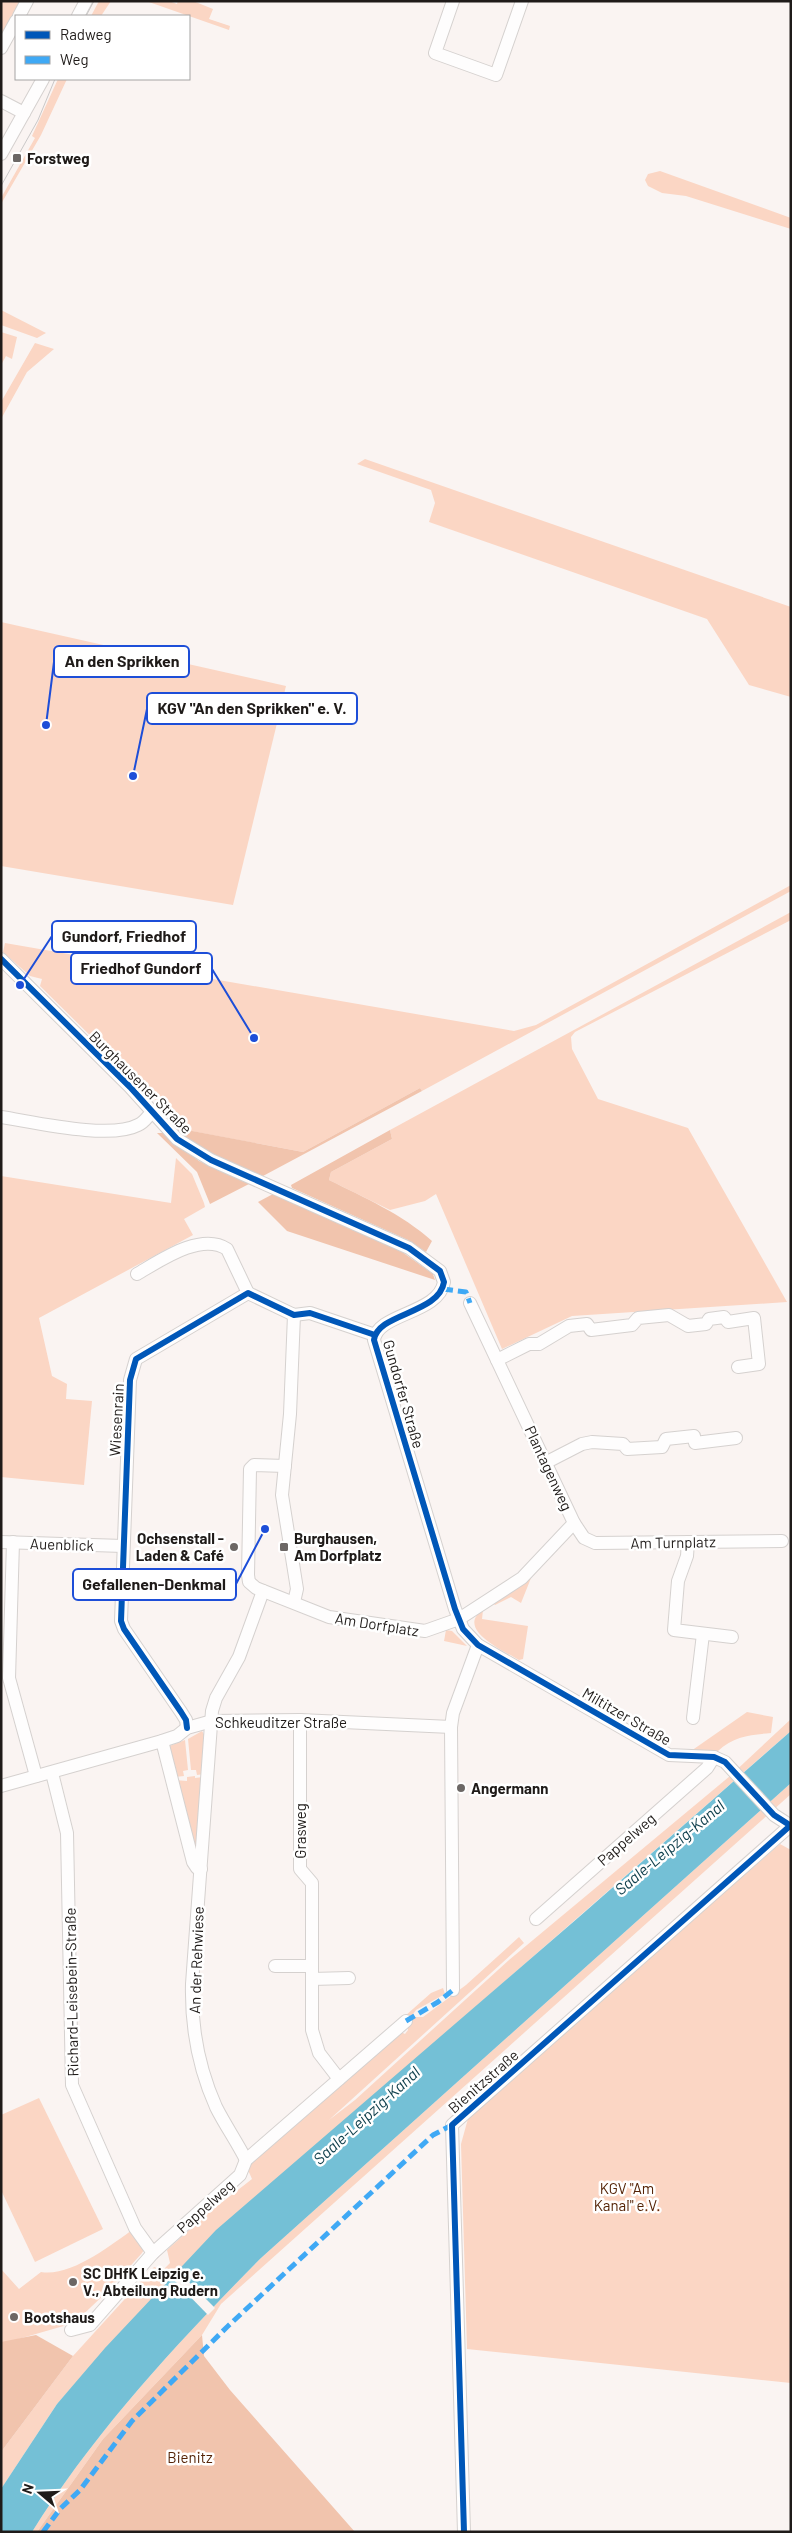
<svg xmlns="http://www.w3.org/2000/svg" width="792" height="2533" viewBox="0 0 792 2533" font-family="Barlow,sans-serif">
<style>
.green{fill:#fbd6c4}
.forest{fill:#f1c4ad}
.water{fill:#74c0d6}
.pier{fill:#faf4f2}
.lines{fill:none;stroke-linecap:round;stroke-linejoin:round}
.minor-casing{stroke:#d5d1cf;stroke-width:14}
.minor{stroke:#fefdfd;stroke-width:12}
.tram{stroke:#cac8c8;stroke-width:1}
.quiet{stroke:#3fa9f5;stroke-width:5;stroke-dasharray:10 5;stroke-linecap:butt}
.cycleway-casing{stroke:#fff;stroke-width:9}
.cycleway{stroke:#0057b8;stroke-width:6}
.poi-dot{fill:#6c6765;stroke:#fff;stroke-width:2}
.labels{text-anchor:middle;dominant-baseline:central;stroke-width:5;stroke-linejoin:round;paint-order:stroke}
.poi-label{font-size:15px;font-weight:bold;fill:#1f1b19;stroke:#fff;text-anchor:start}
.street-label{font-size:15px;fill:#1f1b19;stroke:#fff}
.park-label{font-size:15px;fill:#542306;stroke:#fff}
.water-label{font-size:16px;font-style:italic;fill:#11414e;stroke:#fff}
.leader{fill:none;stroke:#1d4ed8;stroke-width:2}
.callout-dot{fill:#1d4ed8;stroke:#fff;stroke-width:2}
.callout{fill:#fff;stroke:#1d4ed8;stroke-width:2}
.callout-label{font-size:16px;text-anchor:middle;font-weight:bold;fill:#1f1b19}
</style>
<rect width="100%" height="100%" fill="#faf4f2"/>
<g class="green">
<polygon points="1,1 21,1 1,36"/>
<polygon points="99,1 111,1 101,16 91,16"/>
<polygon points="146,1 169,1 177,4 178,1 193,1 213,9 209,19 230,26 229,30"/>
<polygon points="58,79 67,79 41,135 1,204 1,198 35,138 32,136"/>
<polygon points="660,171 791,218 791,229 686,196 662,193 648,186 645,180 648,174"/>
<polygon points="1,310 46,333 37,338 1,325"/>
<polygon points="1,332 17,337 12,359 6,356 1,365"/>
<polygon points="35,343 54,349 27,372 1,419 1,402"/>
<polygon points="365,459 791,607 791,697 749,685 707,619 429,522 435,503 431,490 357,464"/>
<polygon points="1,622 286,686 233,905 1,866"/>
<polygon points="791,885 791,891 422,1091 420,1088 303,1152 186,1130 40,986 42,979 30,976 3,952 5,943 514,1031 536,1025"/>
<polygon points="791,912 791,920 575,1032 571,1037 572,1049 598,1099 688,1128 787,1302 572,1316 502,1349 436,1194 425,1201 390,1210 329,1180 331,1172 392,1139 390,1130"/>
<polygon points="176,1158 192,1174 204,1203 205,1207 184,1219 193,1235 39,1318 52,1376 67,1384 66,1399 92,1401 84,1485 1,1477 1,1176 171,1203"/>
<polygon points="531,1578 521,1603 511,1597 495,1605 494,1604"/>
<path d="M 483,1610 L 482,1619 L 528,1626 L 523,1659 L 519,1660 C 506,1652 454,1629 483,1610 Z"/>
<polygon points="446,1630 452,1631 467,1646 444,1641"/>
<path d="M 747,1712 L 773,1717 L 771,1733 C 750,1735 734,1736 718,1751 L 691,1751 Z"/>
<polygon points="791,1719 791,1731 362,2106 127,2326 57,2404 1,2489 1,2452 73,2356 154,2267 163,2270 170,2263 167,2250 207,2214 252,2179 248,2170 251,2161 401,2032 405,2034 408,2030 405,2016 431,1993 443,1988 445,1994 416,2010 413,2014 415,2017 423,2017 466,1985 519,1937 524,1943 329,2120 355,2100 509,1960 730,1776"/>
<polygon points="202,1731 207,1739 204,1774 197,1775 196,1770 191,1770 188,1739"/>
<polygon points="185,1740 188,1770 183,1771 184,1776 175,1777 167,1747"/>
<polygon points="195,1776 195,1778 203,1777 197,1848 193,1849 175,1780 187,1781 187,1777"/>
<path d="M 791,1783 L 791,1794 L 221,2304 L 202,2335 L 103,2439 L 37,2532 L 32,2532 C 95,2431 178,2342 261,2258 Z"/>
<polygon points="780,1844 791,1850 791,2383 467,2349 461,2144 469,2115"/>
<polygon points="39,2098 103,2229 35,2262 1,2190 1,2115"/>
<path d="M 135,2228 L 145,2248 L 142,2253 L 108,2291 L 74,2323 L 1,2344 L 1,2269 L 19,2289 L 41,2272 C 71,2277 111,2245 135,2228 Z"/>
</g>
<g class="forest">
<polygon points="420,1088 422,1091 263,1176 205,1151 179,1134 158,1110 160,1104 187,1130 303,1152"/>
<path d="M 390,1130 L 392,1139 L 331,1172 L 329,1180 C 365,1198 402,1214 432,1241 L 426,1252 L 408,1240 L 292,1188 L 291,1185 Z"/>
<polygon points="157,1133 163,1133 199,1161 249,1184 210,1204 197,1172"/>
<polygon points="273,1194 398,1249 433,1274 435,1280 287,1231 258,1202"/>
<polygon points="36,2335 73,2356 1,2452 1,2342"/>
<polygon points="202,2335 204,2356 230,2390 355,2532 37,2532 103,2439"/>
</g>
<path class="water" d="M 791,1731 L 791,1783 L 261,2258 C 178,2342 95,2431 32,2532 L 1,2532 L 1,2489 L 57,2404 L 105,2348 L 216,2230 L 579,1917 Z"/>
<polygon class="pier" points="176,2269 215,2308 208,2315 170,2276"/>
<g class="lines">
<defs>
<g id="minor">
<polyline points="453,1 435,53 496,75 522,1"/>
<polyline points="19,16 27,1"/>
<polyline points="78,16 86,1"/>
<polyline points="1,48 16,21"/>
<polyline points="1,101 24,113"/>
<polyline points="1,154 43,79"/>
<path d="M 1,959 L 130,1087 L 177,1139 L 211,1160 L 409,1248 L 440,1271 L 444,1282 C 439,1314 377,1313 374,1340 L 455,1609 L 463,1629 L 478,1645 L 669,1755 L 714,1757 L 725,1762 L 774,1815 L 791,1826"/>
<path d="M 1,1117 C 34,1122 110,1140 138,1125 C 144,1123 148,1116 152,1112"/>
<path d="M 137,1274 C 161,1260 201,1232 227,1249 L 248,1293"/>
<polyline points="294,1315 290,1414 282,1495 297,1589 294,1602"/>
<polyline points="497,1360 529,1344 539,1344 569,1326 587,1324 591,1330 632,1325 638,1318 669,1315 688,1326 706,1324 709,1319 724,1317 728,1322 754,1318 759,1364 738,1367"/>
<polyline points="547,1462 582,1444 592,1442 623,1444 627,1449 662,1447 666,1439 694,1436 695,1443 736,1438"/>
<polyline points="285,1466 254,1465 250,1469 248,1575 249,1582 256,1588 329,1617 425,1631 459,1619 522,1578 574,1523 470,1303"/>
<polyline points="574,1523 584,1538 595,1543 782,1541"/>
<polyline points="1,1542 123,1546"/>
<polyline points="13,1542 9,1678 36,1776"/>
<polyline points="688,1542 687,1556 678,1581 674,1630 732,1637"/>
<polyline points="693,1718 703,1634"/>
<polyline points="300,1720 300,1869 312,1883 312,2030 319,2053 339,2079"/>
<polyline points="187,1728 186,1720 181,1712 124,1629 121,1621 130,1380 136,1359 248,1293 294,1315 310,1313 375,1335"/>
<polyline points="162,1741 193,1862 197,1868 201,1869"/>
<polyline points="52,1773 67,1833 72,2085 135,2228 153,2253"/>
<polyline points="1,1786 162,1741 177,1736 187,1728 212,1721 300,1720 451,1727"/>
<polyline points="536,1919 707,1768 714,1757"/>
<polyline points="275,1966 312,1966"/>
<polyline points="312,1979 349,1978"/>
<polyline points="453,1990 451,1727 453,1713 478,1645"/>
<path d="M 246,2160 C 237,2142 225,2125 216,2107 C 199,2069 191,2025 192,1984 L 212,1711 L 216,1698 L 239,1657 L 263,1591"/>
<polyline points="71,2330 90,2325 153,2253 240,2175 246,2160 406,2021"/>
<polyline points="464,2532 452,2125 791,1825"/>
</g>
</defs>
<use href="#minor" class="minor-casing"/>
<use href="#minor" class="minor"/>
<g class="tram">
<polyline points="86,16 94,1"/>
<polyline points="1,186 38,120 55,79"/>
</g>
<g class="quiet">
<polyline points="443,1289 466,1292 470,1303"/>
<polyline points="406,2021 438,2002 453,1990"/>
<polyline points="43,2532 60,2509 80,2490 132,2421 227,2327 433,2135 452,2125"/>
</g>
<defs>
<g id="cycleway">
<path d="M 1,959 L 130,1087 L 177,1139 L 211,1160 L 409,1248 L 440,1271 L 444,1282 C 439,1314 377,1313 374,1340 L 455,1609 L 463,1629 L 478,1645 L 669,1755 L 714,1757 L 725,1762 L 774,1815 L 791,1826"/>
<polyline points="187,1728 186,1720 181,1712 124,1629 121,1621 130,1380 136,1359 248,1293 294,1315 310,1313 375,1335"/>
<polyline points="464,2532 452,2125 791,1825"/>
</g>
</defs>
<use href="#cycleway" class="cycleway-casing"/>
<use href="#cycleway" class="cycleway"/>
</g>
<g class="poi-dot">
<rect x="12" y="153" width="10" height="10" rx="2.5"/>
<circle cx="234" cy="1547" r="5"/>
<rect x="279" y="1542" width="10" height="10" rx="2.5"/>
<circle cx="461" cy="1788" r="5"/>
<circle cx="73" cy="2282" r="5"/>
<circle cx="14" cy="2317" r="5"/>
</g>
<g class="labels">
<g class="poi-label">
<text x="27" y="158">Forstweg</text>
<text x="224" y="1538" text-anchor="end">Ochsenstall -<tspan x="224" dy="17">Laden &amp; Café</tspan></text>
<text x="294" y="1538">Burghausen,<tspan x="294" dy="17">Am Dorfplatz</tspan></text>
<text x="471" y="1788">Angermann</text>
<text x="83" y="2273">SC DHfK Leipzig e.<tspan x="83" dy="17">V., Abteilung Rudern</tspan></text>
<text x="24" y="2317">Bootshaus</text>
</g>
<g class="street-label">
<text transform="translate(141 1082) rotate(45)">Burghausener Straße</text>
<text transform="translate(404 1394) rotate(74)">Gundorfer Straße</text>
<text transform="translate(116 1420) rotate(-87)">Wiesenrain</text>
<text transform="translate(549 1468) rotate(65)">Plantagenweg</text>
<text transform="translate(673 1542) rotate(-1)">Am Turnplatz</text>
<text transform="translate(62 1544) rotate(2)">Auenblick</text>
<text transform="translate(377 1624) rotate(9)">Am Dorfplatz</text>
<text transform="translate(627 1716) rotate(30)">Miltitzer Straße</text>
<text x="281" y="1722">Schkeuditzer Straße</text>
<text transform="translate(300 1831) rotate(-90)">Grasweg</text>
<text transform="translate(626 1839) rotate(-41)">Pappelweg</text>
<text transform="translate(196 1960) rotate(-88)">An der Rehwiese</text>
<text transform="translate(71 1992) rotate(-91)">Richard-Leisebein-Straße</text>
<text transform="translate(483 2081) rotate(-41)">Bienitzstraße</text>
<text transform="translate(205 2206) rotate(-42)">Pappelweg</text>
</g>
<g class="park-label">
<text x="627" y="2188">KGV "Am<tspan x="627" dy="17">Kanal" e.V.</tspan></text>
<text x="190" y="2457">Bienitz</text>
</g>
<g class="water-label">
<text transform="translate(669 1847) rotate(-40)">Saale-Leipzig-Kanal</text>
<text transform="translate(366 2115) rotate(-42)">Saale-Leipzig-Kanal</text>
</g>
</g>
<path class="leader" d="M46 725L54 662M133 776L147 709M20 985L52 936M254 1038L212 969M265 1529L236 1584"/>
<g class="callout-dot">
<circle cx="46" cy="725" r="5"/>
<circle cx="133" cy="776" r="5"/>
<circle cx="20" cy="985" r="5"/>
<circle cx="254" cy="1038" r="5"/>
<circle cx="265" cy="1529" r="5"/>
</g>
<g class="callout">
<rect x="54" y="646" width="135" height="31" rx="5"/>
<rect x="147" y="693" width="210" height="31" rx="5"/>
<rect x="52" y="921" width="144" height="31" rx="5"/>
<rect x="71" y="953" width="141" height="31" rx="5"/>
<rect x="73" y="1569" width="163" height="31" rx="5"/>
</g>
<g class="callout-label">
<text x="122" y="667">An den Sprikken</text>
<text x="252" y="714">KGV "An den Sprikken" e. V.</text>
<text x="124" y="942">Gundorf, Friedhof</text>
<text x="141" y="974">Friedhof Gundorf</text>
<text x="154" y="1590">Gefallenen-Denkmal</text>
</g>
<rect width="792" height="2533" fill="none" stroke="#1f1b19" stroke-width="5"/>
<rect x="15" y="15" width="175" height="65" fill="#ffffff" stroke="#a5a4a3"/>
<rect x="25" y="31" width="25" height="8" fill="#0057b8" stroke="#a5a4a3"/>
<text x="60" y="40" font-size="15" fill="#1f1b19">Radweg</text>
<rect x="25" y="56" width="25" height="8" fill="#3fa9f5" stroke="#a5a4a3"/>
<text x="60" y="65" font-size="15" fill="#1f1b19">Weg</text>
<g transform="translate(40 2493) rotate(289)" stroke="#ffffff" stroke-width="4" paint-order="stroke">
<path d="M0-4L9 19L0 12L-9 19Z" fill="#1f1b19"/>
<text y="-8" font-size="14" font-weight="bold" text-anchor="middle" fill="#1f1b19">N</text>
</g>
</svg>
